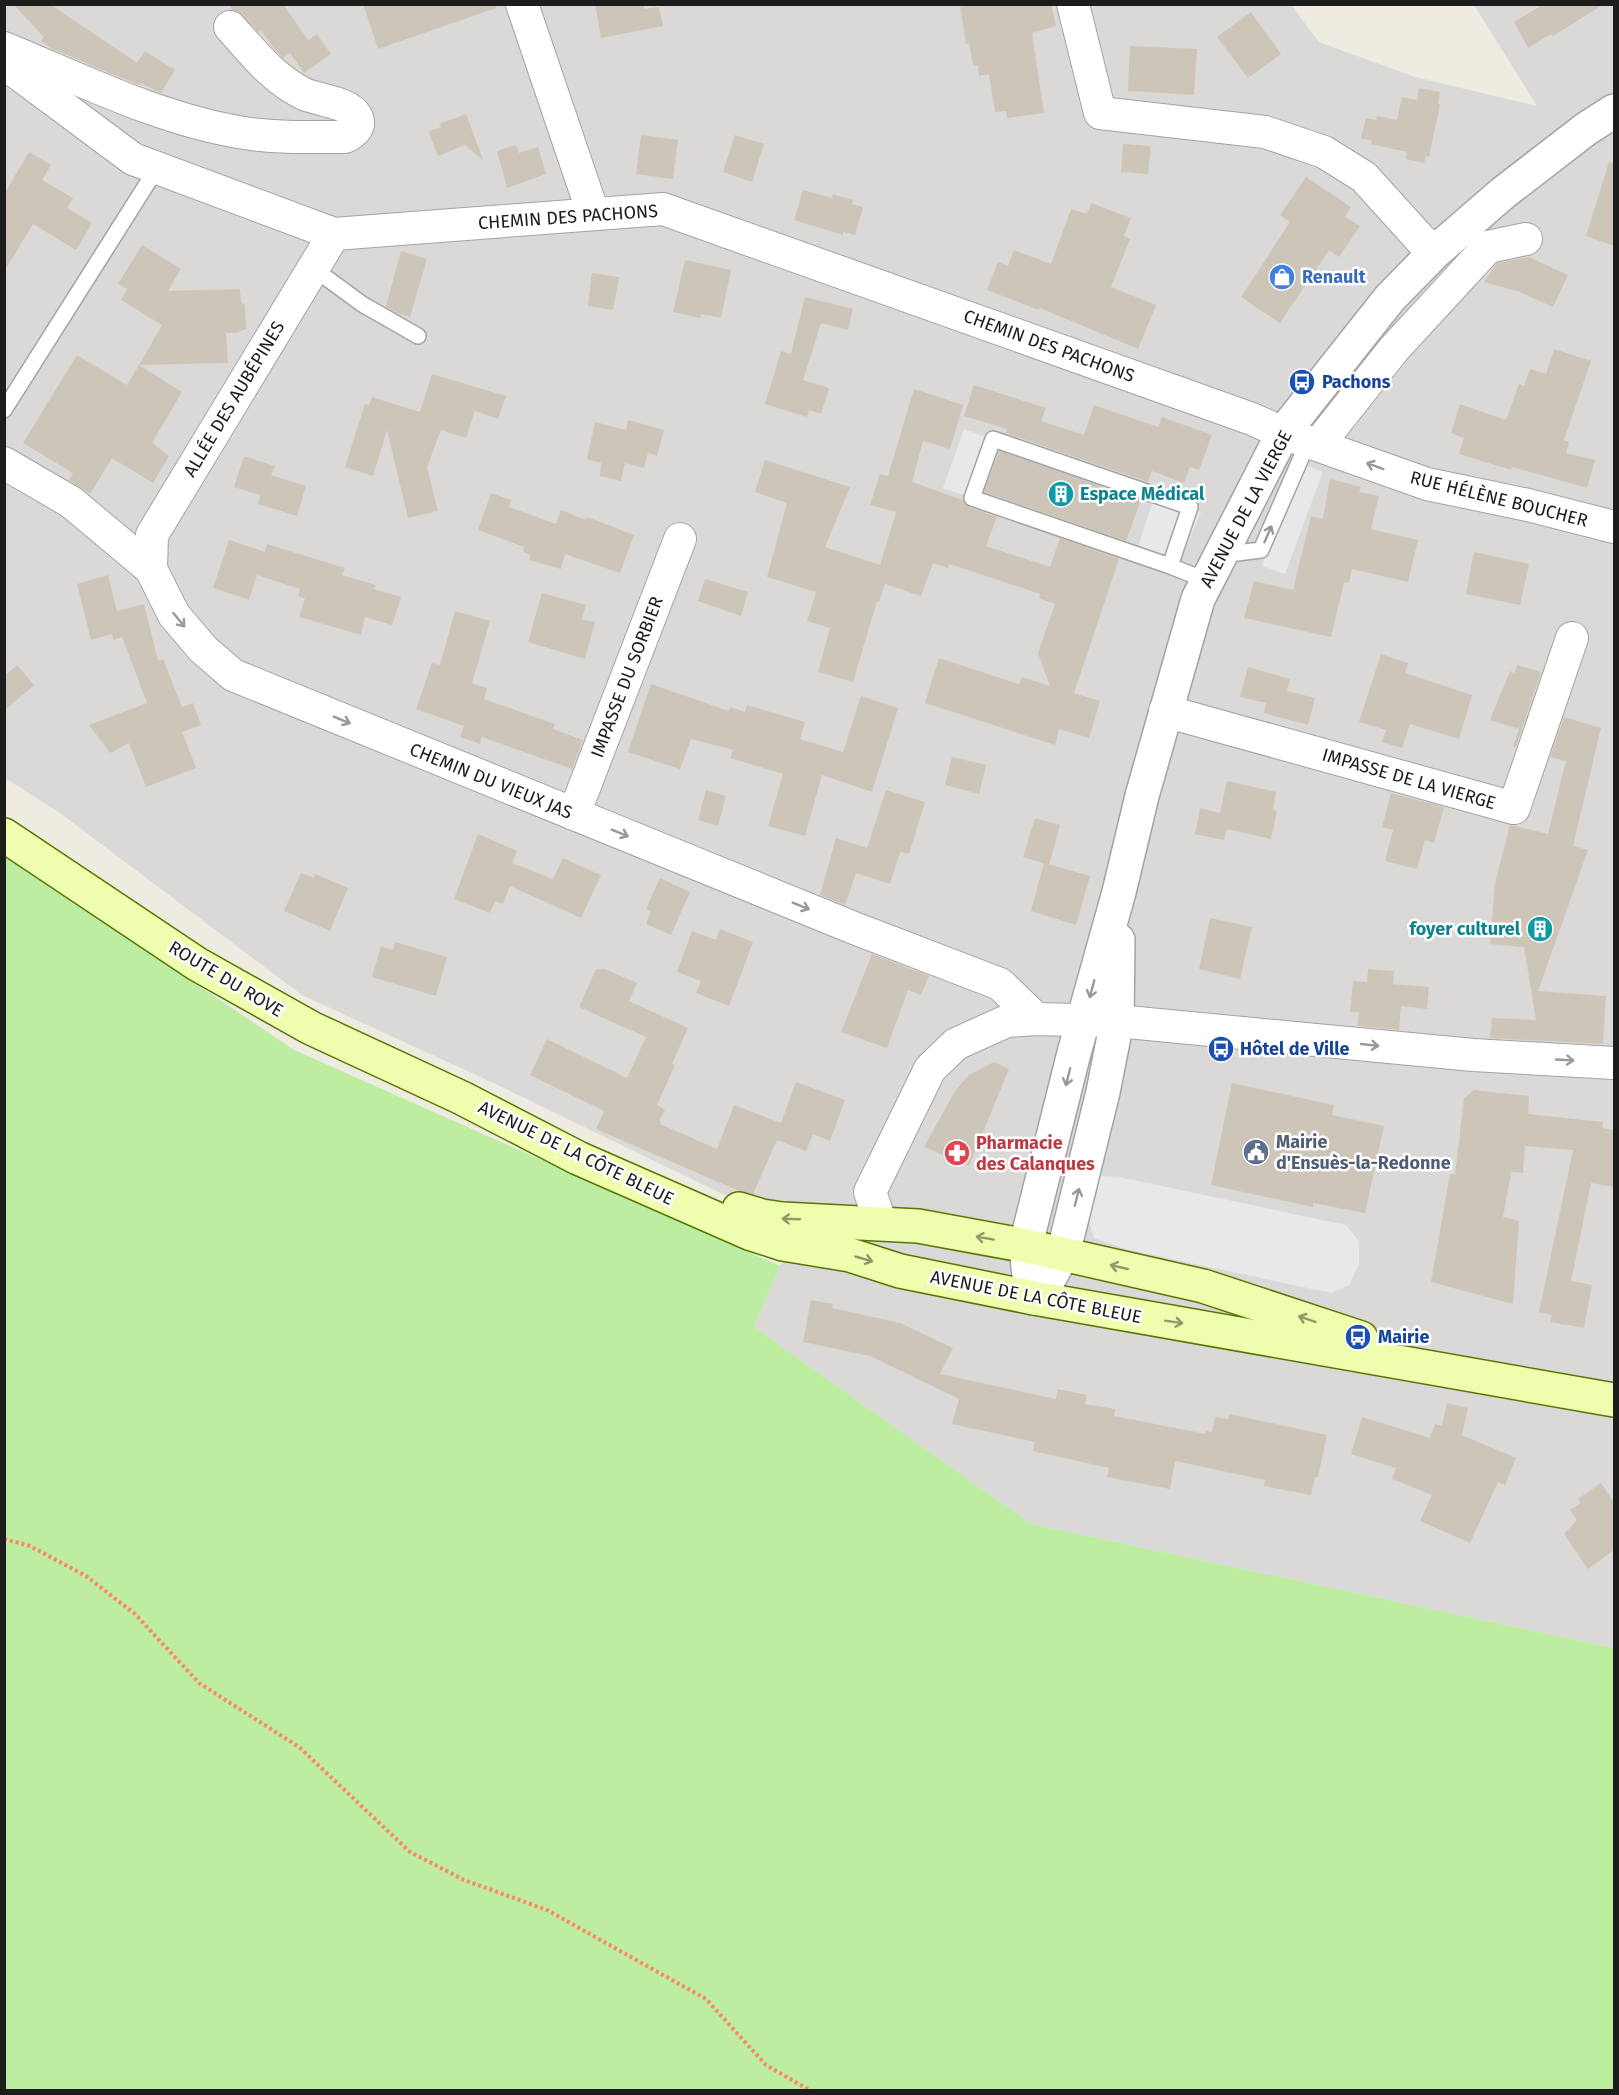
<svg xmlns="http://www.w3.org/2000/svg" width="1619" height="2095" viewBox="0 0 1619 2095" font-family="'Fira Sans',sans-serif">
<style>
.residential{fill:#dad9d8}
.grass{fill:#bceda1}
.parking{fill:#e8e8e8}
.building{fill:#cec5b9}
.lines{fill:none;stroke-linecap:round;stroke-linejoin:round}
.service-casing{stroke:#a3a3a3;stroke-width:18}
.minor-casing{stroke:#a3a3a3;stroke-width:34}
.tertiary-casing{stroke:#a3a3a3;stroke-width:36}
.secondary-casing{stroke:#587500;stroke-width:36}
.path{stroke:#ff8660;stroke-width:4;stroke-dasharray:3 3;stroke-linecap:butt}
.service{stroke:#fff;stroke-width:15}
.minor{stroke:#fff;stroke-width:32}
.tertiary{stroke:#fff;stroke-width:33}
.secondary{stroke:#effeae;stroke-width:33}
.oneway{stroke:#999}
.oneway2{stroke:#90986c}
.labels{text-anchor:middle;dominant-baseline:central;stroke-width:5;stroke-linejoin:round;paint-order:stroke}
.street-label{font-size:18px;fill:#1c1c1c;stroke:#fff}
.shop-label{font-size:18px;font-weight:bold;fill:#366cbe;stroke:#fff;text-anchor:start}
.transit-label{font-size:18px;font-weight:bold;fill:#164399;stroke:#fff;text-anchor:start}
.culture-label{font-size:18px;font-weight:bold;fill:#0d838f;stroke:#fff;text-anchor:start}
.service-label{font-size:18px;font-weight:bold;fill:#4e5e75;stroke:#fff;text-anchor:start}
.health-label{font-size:18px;font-weight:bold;fill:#be3a42;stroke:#fff;text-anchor:start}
</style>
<rect width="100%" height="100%" fill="#eeebe0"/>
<polygon class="residential" points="4,5 1291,5 1319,42 1415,77 1537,106 1474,5 1614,5 1614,1648 1031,1524 754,1327 780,1266 800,1229 712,1189 502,1087 302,995 60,813 5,778"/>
<polygon class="grass" points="4,855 294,1050 780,1266 754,1327 1031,1524 1614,1648 1614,2090 5,2090"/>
<g class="parking">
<polygon points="964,429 993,439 972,498 943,488"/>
<polygon points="1299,463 1323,472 1285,574 1262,566"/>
<polygon points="1155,494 1201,512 1177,569 1137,550"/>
<polygon points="1099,1176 1119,1177 1346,1225 1359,1241 1359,1264 1349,1285 1331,1293 1125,1249 1094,1238 1088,1218"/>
</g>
<g class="building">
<polygon points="13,4 50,4 137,63 145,51 175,70 161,93 141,83 140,85 102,70 53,49 41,41 44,37"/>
<polygon points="229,4 283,4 308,40 317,34 331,54 304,73 290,53 283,58 272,46 261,30 258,32 243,15 232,10"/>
<polygon points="363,4 495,4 496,8 378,49"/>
<polygon points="595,4 643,4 644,9 659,7 663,26 601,38"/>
<polygon points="960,4 1051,4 1056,26 1032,33 1044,113 1007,118 1006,111 995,112 989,74 979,76 978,65 973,66 969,43 966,44"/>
<polygon points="1544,4 1604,4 1553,36 1551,34 1528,48 1514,22"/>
<polygon points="1251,12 1281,54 1248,78 1217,37"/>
<polygon points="1130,46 1197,49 1194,95 1128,91"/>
<polygon points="1419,88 1440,92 1438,104 1440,105 1429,157 1426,156 1424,163 1406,159 1407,152 1371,144 1372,141 1361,138 1366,118 1376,120 1377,116 1397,120 1402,97 1417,100"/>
<polygon points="466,114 483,160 465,145 438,156 428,131 442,127 439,124"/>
<polygon points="641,135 678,140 673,179 636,174"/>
<polygon points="735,135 764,144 752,182 723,172"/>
<polygon points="1123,144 1151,146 1148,174 1121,172"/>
<polygon points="516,145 519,153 538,147 546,174 507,188 497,151"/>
<polygon points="29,152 51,165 42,180 73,198 67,208 92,223 76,250 33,224 4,272 4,194"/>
<polygon points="1609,162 1614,163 1614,246 1586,236"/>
<polygon points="1306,177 1351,207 1345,217 1360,226 1339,257 1329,250 1280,323 1241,297 1290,222 1280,215"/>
<polygon points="803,190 832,198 833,194 853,200 852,204 863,207 855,235 843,232 843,235 794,220"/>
<polygon points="1091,203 1131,218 1124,236 1130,239 1111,287 1156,305 1138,349 1040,308 1039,310 987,290 998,262 1008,266 1014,250 1051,264 1071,209 1087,214"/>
<polygon points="142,245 181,269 168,291 240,289 241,302 245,305 246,329 235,333 226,333 228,363 139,365 162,325 121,300 127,289 118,284"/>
<polygon points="401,251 427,259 410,317 397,313 386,306"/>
<polygon points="1529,257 1568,275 1553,307 1520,292 1484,282 1497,263"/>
<polygon points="685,260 731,270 721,318 701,314 700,318 673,312"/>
<polygon points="592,273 619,277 613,310 588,306"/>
<polygon points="805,297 853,309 848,330 821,323 803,380 829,388 821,414 809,410 807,417 765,404 781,351 791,354"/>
<polygon points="1554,349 1591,361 1564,440 1569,442 1566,453 1595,460 1587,488 1512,467 1511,470 1459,454 1464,438 1451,433 1460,404 1506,420 1519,384 1524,386 1530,369 1546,374"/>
<polygon points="77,355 127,385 139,365 182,392 152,443 169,456 153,483 112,458 90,494 69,480 73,473 23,443"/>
<polygon points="432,374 506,396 498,419 475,411 466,438 441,430 427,467 438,511 408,518 387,430 373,476 345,467 365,404 369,405 372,397 420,412"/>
<polygon points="974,385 1046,408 1041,421 1084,435 1094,405 1158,427 1162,417 1212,435 1199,470 1190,467 1184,483 1152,471 1148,482 1006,433 1007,429 964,416"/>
<polygon points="914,389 963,405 950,449 923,441 912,482 963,500 969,507 997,517 986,546 1050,567 1060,538 1119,559 1074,693 1100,701 1089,738 1059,729 1055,745 925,703 939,658 1019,684 1022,677 1050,686 1038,653 1055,604 1039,598 1040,594 949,564 948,568 933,563 921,596 885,584 879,602 877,601 853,682 818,672 830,628 807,621 816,592 767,577 787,503 755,492 765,460 850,487 825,547 880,565 896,512 870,505 880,474 888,476"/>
<polygon points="628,420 664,430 657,456 648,453 644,468 625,463 621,481 600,476 601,463 587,459 595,422 626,430"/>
<polygon points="999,451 1141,500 1126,541 984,492"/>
<polygon points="244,456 275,466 271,475 306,486 297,516 258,504 260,495 234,487"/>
<polygon points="1330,479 1361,487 1359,492 1379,496 1371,529 1418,540 1408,582 1352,569 1349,583 1344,582 1331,637 1244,618 1254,581 1293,590 1311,516 1323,519"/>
<polygon points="491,493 511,500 509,507 556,524 561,510 586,520 587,517 634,535 620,573 565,554 561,569 529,560 531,555 523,552 524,547 478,530"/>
<polygon points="229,540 265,552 267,544 345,568 342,575 376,585 374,589 401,597 392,625 365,617 361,635 299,617 305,599 298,596 300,589 257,575 249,600 213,588"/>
<polygon points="1474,552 1529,564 1520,605 1466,594"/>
<polygon points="108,575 117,611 144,604 158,661 163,659 182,707 193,703 201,725 182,732 196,768 146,787 129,743 110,753 89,725 147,703 122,637 113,640 112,634 91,640 77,584"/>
<polygon points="705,579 748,592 741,616 698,601"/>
<polygon points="542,593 586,605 582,619 595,622 585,659 528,642"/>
<polygon points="455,611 490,621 472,683 487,688 484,699 555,724 553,729 583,740 572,769 482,737 480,744 460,737 464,726 416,709 432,663 440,665"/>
<polygon points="1381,654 1408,663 1405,673 1472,695 1459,739 1410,724 1402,748 1382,742 1386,730 1359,722"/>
<polygon points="17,665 34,685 4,711 4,676"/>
<polygon points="1517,665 1541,672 1516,747 1513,747 1519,729 1490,720 1510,671 1515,673"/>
<polygon points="1248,667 1290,679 1287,691 1315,698 1308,725 1264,713 1266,703 1240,697"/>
<polygon points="651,684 729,711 730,707 745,712 747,705 805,722 800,739 843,752 861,696 898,708 872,792 822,775 805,836 768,826 783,774 730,758 733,750 691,739 680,769 628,752"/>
<polygon points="1564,717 1601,728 1573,846 1588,850 1538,991 1606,996 1603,1044 1490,1038 1492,1018 1536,1020 1524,947 1490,944 1495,883 1510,825 1548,834 1566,761 1550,757"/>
<polygon points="952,757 986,765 979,794 945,785"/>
<polygon points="1227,781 1276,792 1273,810 1277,811 1271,839 1227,829 1224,840 1195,834 1200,808 1220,813"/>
<polygon points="706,790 726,796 718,826 698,820"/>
<polygon points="886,790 925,802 909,854 900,852 890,884 856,873 845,905 820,895 836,838 867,848"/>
<polygon points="1391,793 1444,807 1434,843 1425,840 1417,869 1385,861 1393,830 1382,827"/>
<polygon points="1035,818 1060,825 1049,865 1023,857"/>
<polygon points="478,834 517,851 512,863 553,879 563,858 601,875 581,918 510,886 503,904 495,901 490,913 454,899"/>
<polygon points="1044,863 1090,876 1076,925 1031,911"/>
<polygon points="301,873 314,878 315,874 348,888 330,931 284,911"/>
<polygon points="660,878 690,892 671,935 646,924 651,911 646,909"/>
<polygon points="1210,918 1252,927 1240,979 1199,969"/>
<polygon points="720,929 753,942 729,1006 696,993 701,981 677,972 692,931 716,940"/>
<polygon points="395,942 447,957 436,996 372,977 381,946 393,950"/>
<polygon points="872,954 929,976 921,995 908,990 887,1048 841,1032"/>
<polygon points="596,969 605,969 637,983 629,1001 688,1028 672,1064 675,1065 657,1105 665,1110 659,1121 661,1122 660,1124 717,1149 734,1105 781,1123 796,1082 845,1100 830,1141 813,1134 806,1151 777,1140 753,1194 739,1191 596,1129 604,1111 530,1075 547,1039 627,1078 646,1037 579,1007"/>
<polygon points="1368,969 1394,971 1393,984 1429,987 1427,1009 1401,1006 1399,1030 1358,1026 1359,1012 1350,1012 1353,981 1367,982"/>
<polygon points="994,1062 1009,1069 969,1166 924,1147 955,1091 969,1075"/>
<polygon points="1232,1083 1334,1105 1332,1115 1384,1126 1365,1213 1313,1203 1313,1207 1211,1185"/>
<polygon points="1474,1090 1529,1096 1528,1114 1603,1122 1602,1128 1614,1130 1614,1187 1591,1183 1571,1281 1592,1285 1584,1328 1550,1322 1552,1315 1539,1312 1573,1150 1525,1146 1523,1173 1511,1172 1503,1217 1519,1221 1513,1304 1431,1282 1450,1174 1455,1175 1464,1098"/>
<polygon points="811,1300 833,1304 832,1308 900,1323 953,1348 940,1374 1056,1399 1058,1389 1087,1395 1085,1404 1115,1409 1114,1416 1206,1434 1206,1431 1212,1432 1215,1417 1228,1419 1229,1414 1327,1435 1318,1477 1315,1477 1311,1495 1264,1486 1265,1480 1175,1461 1170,1489 1107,1477 1109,1468 1033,1451 1035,1442 952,1424 959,1399 870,1356 803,1342"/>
<polygon points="1447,1403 1468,1408 1462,1435 1516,1458 1505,1485 1498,1482 1470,1543 1420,1521 1432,1495 1392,1479 1396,1468 1351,1454 1362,1417 1430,1438 1435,1424 1442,1426"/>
<polygon points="1601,1483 1614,1503 1614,1550 1588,1569 1564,1534 1577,1520 1570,1510 1581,1503 1578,1499"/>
</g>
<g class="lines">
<defs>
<g id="service">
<polyline points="313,268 362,304 418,336"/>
<polyline points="4,410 157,168"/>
<polyline points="1221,555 1261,550 1308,442"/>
<polyline points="1170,566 972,498 993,439 1190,507 1170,566 1208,581"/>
</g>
<g id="minor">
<polyline points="522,4 593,213"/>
<polyline points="1073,4 1100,113 1265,132 1324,152 1364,177 1421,240 1435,252"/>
<path d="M 4,48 C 82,80 161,120 244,133 C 277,138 311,137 345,137 C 353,133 362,127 356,116 C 349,102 315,100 302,93 C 271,77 253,52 230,27"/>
<polyline points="4,63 133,159 334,234 663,209 1252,419 1283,433 1427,484 1528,505 1614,527"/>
<polyline points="1318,445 1394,349 1488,247 1526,239"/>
<polyline points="4,463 71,502 151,569 174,615 203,649 233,675 854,928 1000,984 1036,1019"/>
<polyline points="151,569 152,535 334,234"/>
<polyline points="1165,711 1514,808 1572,638"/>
<polyline points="574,814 680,539"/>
<polyline points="881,1224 870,1192 930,1069 956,1044 1007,1021 1036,1019 1117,1021 1473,1055 1614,1063"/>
</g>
<g id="tertiary">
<path d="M 1034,1298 C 1028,1275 1025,1255 1029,1232 L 1074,1053 L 1119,892 L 1142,796 L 1198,599 L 1283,433 L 1390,298 L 1435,252 L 1503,193 L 1586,129 L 1614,111"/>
<polyline points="1034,1298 1046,1284 1063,1254 1103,1092 1117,1021 1118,940"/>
</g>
<g id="secondary">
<polyline points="4,835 197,964 311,1028 462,1098 578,1158 749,1233 783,1244 850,1255 900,1271 1034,1298 1614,1400"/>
<polyline points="739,1209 762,1216 782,1219 918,1226 1027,1246 1203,1286 1361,1338"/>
</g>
</defs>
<use href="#service" class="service-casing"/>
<use href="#minor" class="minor-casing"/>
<use href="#tertiary" class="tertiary-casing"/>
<use href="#secondary" class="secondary-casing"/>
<polyline class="path" points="4,1539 30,1546 86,1576 135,1614 199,1683 299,1747 410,1852 464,1880 547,1910 706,1999 766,2065 809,2090"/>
<use href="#service" class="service"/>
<use href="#minor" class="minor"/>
<use href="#tertiary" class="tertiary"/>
<use href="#secondary" class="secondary"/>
</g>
<defs><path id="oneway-shaft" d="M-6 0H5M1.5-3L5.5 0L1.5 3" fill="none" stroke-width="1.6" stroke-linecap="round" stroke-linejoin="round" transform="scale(1.5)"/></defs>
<g class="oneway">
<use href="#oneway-shaft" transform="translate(1375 466) rotate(-160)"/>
<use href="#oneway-shaft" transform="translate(1268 534) rotate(-67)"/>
<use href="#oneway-shaft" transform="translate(179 620) rotate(51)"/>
<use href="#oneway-shaft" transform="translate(342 720) rotate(22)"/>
<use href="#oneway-shaft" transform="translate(620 833) rotate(22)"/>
<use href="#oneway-shaft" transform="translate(801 906) rotate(22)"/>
<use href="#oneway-shaft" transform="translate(1092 989) rotate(105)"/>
<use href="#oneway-shaft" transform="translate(1370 1045) rotate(6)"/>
<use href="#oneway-shaft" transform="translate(1565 1060) rotate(3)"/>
<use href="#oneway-shaft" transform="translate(1068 1077) rotate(104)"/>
<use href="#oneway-shaft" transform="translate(1077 1197) rotate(-76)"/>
</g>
<g class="oneway2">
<use href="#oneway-shaft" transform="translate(791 1219) rotate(-178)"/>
<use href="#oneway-shaft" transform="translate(985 1238) rotate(-170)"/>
<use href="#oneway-shaft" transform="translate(864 1259) rotate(16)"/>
<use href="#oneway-shaft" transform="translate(1119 1267) rotate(-167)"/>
<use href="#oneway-shaft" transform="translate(1307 1319) rotate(-161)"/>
<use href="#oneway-shaft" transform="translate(1174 1322) rotate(9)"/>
</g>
<defs>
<symbol id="shop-disc" viewBox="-11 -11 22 22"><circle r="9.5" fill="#3f7fe0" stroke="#fff"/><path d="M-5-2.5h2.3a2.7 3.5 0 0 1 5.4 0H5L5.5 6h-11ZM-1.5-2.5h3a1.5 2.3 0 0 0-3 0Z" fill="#fff"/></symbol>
<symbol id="bus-disc" viewBox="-11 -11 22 22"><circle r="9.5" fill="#1a4fb4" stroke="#fff"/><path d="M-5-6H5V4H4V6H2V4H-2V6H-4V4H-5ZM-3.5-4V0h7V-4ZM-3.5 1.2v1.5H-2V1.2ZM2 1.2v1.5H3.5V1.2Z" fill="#fff"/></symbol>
<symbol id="building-disc" viewBox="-11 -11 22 22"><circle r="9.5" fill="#0f9aa8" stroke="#fff"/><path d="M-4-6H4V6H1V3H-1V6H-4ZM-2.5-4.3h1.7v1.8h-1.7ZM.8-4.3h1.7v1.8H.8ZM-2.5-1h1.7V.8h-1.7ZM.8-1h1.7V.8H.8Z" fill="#fff"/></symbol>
<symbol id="civic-disc" viewBox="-11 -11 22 22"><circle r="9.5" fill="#5c6f8a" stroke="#fff"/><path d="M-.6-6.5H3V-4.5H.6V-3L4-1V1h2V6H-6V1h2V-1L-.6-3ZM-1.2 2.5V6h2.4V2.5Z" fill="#fff"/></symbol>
<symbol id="pharmacy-disc" viewBox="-11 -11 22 22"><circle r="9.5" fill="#e0444e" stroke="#fff"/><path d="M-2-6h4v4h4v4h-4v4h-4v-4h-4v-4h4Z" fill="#fff"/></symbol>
</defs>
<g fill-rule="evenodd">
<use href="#shop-disc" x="1267" y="262" width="30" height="30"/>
<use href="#bus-disc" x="1287" y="367" width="30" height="30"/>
<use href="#building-disc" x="1046" y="479" width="30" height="30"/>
<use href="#building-disc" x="1525" y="914" width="30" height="30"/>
<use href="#bus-disc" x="1206" y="1034" width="30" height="30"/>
<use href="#civic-disc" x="1241" y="1137" width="30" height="30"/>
<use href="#pharmacy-disc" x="942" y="1138" width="30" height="30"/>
<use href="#bus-disc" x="1343" y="1322" width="30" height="30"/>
</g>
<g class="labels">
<g class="street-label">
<text transform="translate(568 217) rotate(-4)">CHEMIN DES PACHONS</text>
<text transform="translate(1049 346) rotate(20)">CHEMIN DES PACHONS</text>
<text transform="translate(234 399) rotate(-59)">ALLÉE DES AUBÉPINES</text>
<text transform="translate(1499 499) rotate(14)">RUE HÉLÈNE BOUCHER</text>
<text transform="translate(1246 509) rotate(-62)">AVENUE DE LA VIERGE</text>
<text transform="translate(627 677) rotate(-69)">IMPASSE DU SORBIER</text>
<text transform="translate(1409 779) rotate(16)">IMPASSE DE LA VIERGE</text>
<text transform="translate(491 781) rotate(22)">CHEMIN DU VIEUX JAS</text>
<text transform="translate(226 979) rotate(31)">ROUTE DU ROVE</text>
<text transform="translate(576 1153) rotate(26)">AVENUE DE LA CÔTE BLEUE</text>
<text transform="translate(1036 1297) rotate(11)">AVENUE DE LA CÔTE BLEUE</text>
</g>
<g class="shop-label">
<text x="1302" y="277">Renault</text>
</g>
<g class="transit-label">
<text x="1322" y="382">Pachons</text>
<text x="1240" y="1049">Hôtel de Ville</text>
<text x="1378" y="1337">Mairie</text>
</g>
<g class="culture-label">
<text x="1080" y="494">Espace Médical</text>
<text x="1520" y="929" text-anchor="end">foyer culturel</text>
</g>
<g class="service-label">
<text x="1276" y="1142">Mairie<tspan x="1276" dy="21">d'Ensuès-la-Redonne</tspan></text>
</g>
<g class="health-label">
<text x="976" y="1143">Pharmacie<tspan x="976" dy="21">des Calanques</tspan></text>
</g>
</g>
<rect width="1619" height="2095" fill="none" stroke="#1c1c1c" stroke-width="12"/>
</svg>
